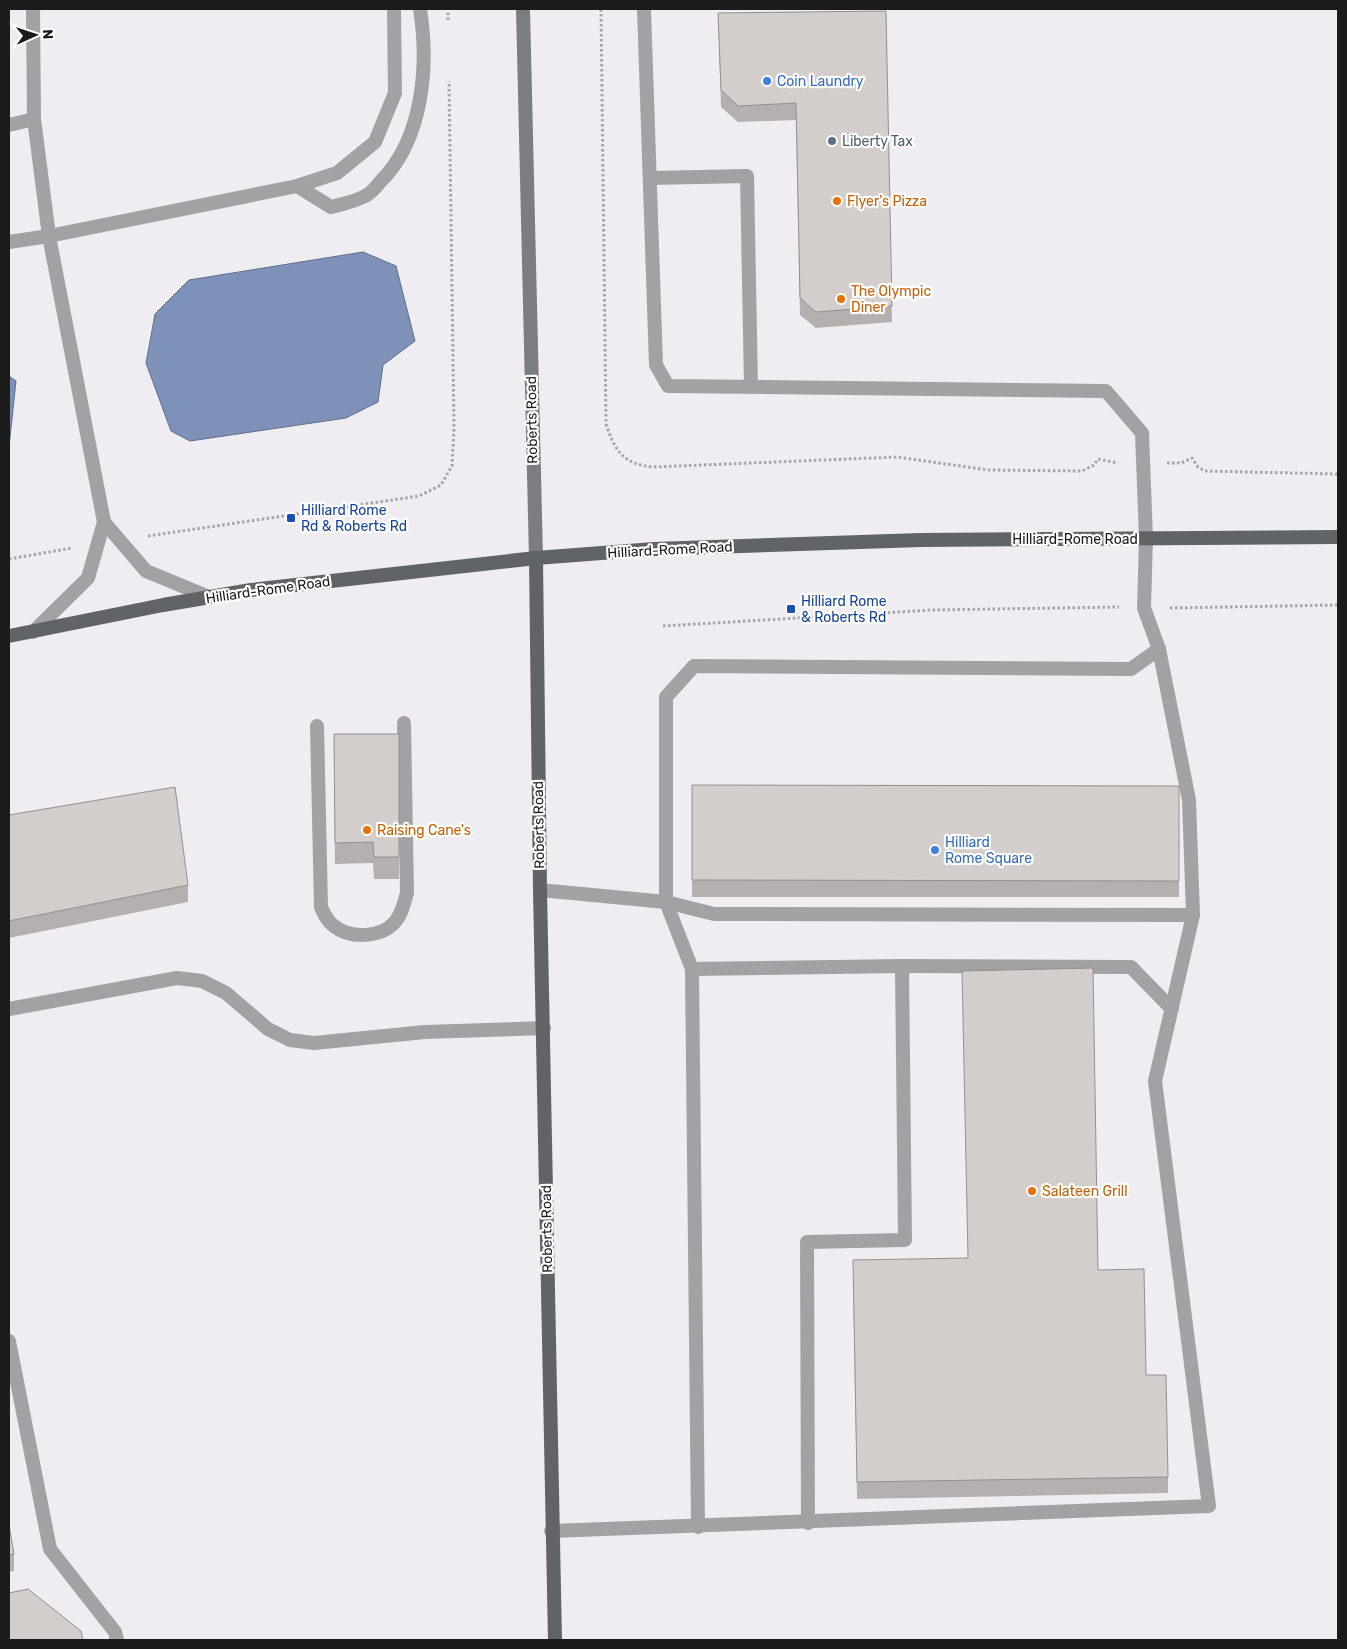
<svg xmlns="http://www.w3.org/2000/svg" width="1347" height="1649" viewBox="0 0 1347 1649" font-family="Rubik,sans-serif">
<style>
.water{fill:#7d91b9;stroke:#606e8a}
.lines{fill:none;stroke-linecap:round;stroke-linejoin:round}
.path{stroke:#a7a5a8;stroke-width:3;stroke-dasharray:2.5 2.5;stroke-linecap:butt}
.service{stroke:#a0a2a3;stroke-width:14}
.secondary{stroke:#7a7e80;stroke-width:14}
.primary{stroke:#606466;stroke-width:14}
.wall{fill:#b5b0af}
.building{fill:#d3cdcb;stroke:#94908e}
.shop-dot{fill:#3f7fe0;stroke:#fff;stroke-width:2}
.service-dot{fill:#5c6f8a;stroke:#fff;stroke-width:2}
.food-dot{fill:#e8710a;stroke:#fff;stroke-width:2}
.transit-dot{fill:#1a4fb4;stroke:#fff;stroke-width:2}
.labels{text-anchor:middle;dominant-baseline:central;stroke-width:4.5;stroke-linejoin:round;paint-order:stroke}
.shop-label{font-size:14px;fill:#366cbe;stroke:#fff;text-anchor:start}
.service-label{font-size:14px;fill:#4e5e75;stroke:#fff;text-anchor:start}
.food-label{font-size:14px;fill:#c56008;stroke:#fff;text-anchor:start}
.street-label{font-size:14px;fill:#1c1b1c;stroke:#fff}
.transit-label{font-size:14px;fill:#164399;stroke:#fff;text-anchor:start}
</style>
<rect width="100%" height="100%" fill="#f0edf2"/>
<g class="water">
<polygon points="363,252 396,266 415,341 383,365 378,402 346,418 190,441 171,431 146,363 155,314 189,280"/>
<polygon points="9,376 16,381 9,447"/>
</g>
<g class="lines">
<g class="path">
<path d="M 601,9 L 606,424 C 615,451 623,464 653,467 L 897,457 L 988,470 L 1082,471 L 1094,465 L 1098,459 L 1118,463"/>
<polyline points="448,20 448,9"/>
<polyline points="1167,463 1181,463 1192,458 1198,467 1205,471 1338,474"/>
<polyline points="148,536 419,496 441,485 452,466 454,429 449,81"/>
<polyline points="9,559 72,548"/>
<polyline points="1170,608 1338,605"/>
<polyline points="663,626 932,610 1119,607"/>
</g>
<g class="service">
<polyline points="9,125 34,119"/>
<polyline points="650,178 747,176 751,386"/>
<path d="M 297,186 L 331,207 C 342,204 358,201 367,195 C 372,192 377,186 381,181 C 423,139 429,66 420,9"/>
<polyline points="9,242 49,236 297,186 337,173 375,142 395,93 394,9"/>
<polyline points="104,522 146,571 209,597"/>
<polyline points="33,632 88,578 104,522 49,236 34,119 33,9"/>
<path d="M 317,726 L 321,907 C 324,914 327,921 334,926 C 350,939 381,938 395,922 C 402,914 404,903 407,893 L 404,723"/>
<polyline points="540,890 666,902 714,914 1193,915"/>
<polyline points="692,969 902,966 1131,967 1172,1009"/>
<polyline points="9,1009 177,978 202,981 226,993 268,1029 290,1040 314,1043 425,1032 544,1028"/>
<polyline points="9,1341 50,1549 115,1632 117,1640"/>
<polyline points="808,1523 807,1242 905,1240 902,966"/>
<polyline points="698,1527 692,969 666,902 666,697 694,666 1131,669 1159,649"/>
<polyline points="551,1531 1209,1506 1155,1081 1193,915 1189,800 1159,649 1144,608 1146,538 1142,433 1106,391 668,386 656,365 644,9"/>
</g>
<polyline class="secondary" points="523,9 536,558"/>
<g class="primary">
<polyline points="536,558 540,890 555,1640"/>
<polyline points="9,636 163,605 251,590 536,558 654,549 921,540 1338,537"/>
</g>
</g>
<g class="wall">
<polygon points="886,11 892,322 816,328 800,315 796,120 738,122 721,107 718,13"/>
<polygon points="334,734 399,734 399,879 374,879 373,863 335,864"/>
<polygon points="692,785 1179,786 1179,897 692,897"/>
<polygon points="9,815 188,885 188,902 9,938"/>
<polygon points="1098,1270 1146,1375 1168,1477 1168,1493 857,1499 853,1276"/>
<polygon points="9,1525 14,1554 14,1571 9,1572"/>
</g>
<g class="building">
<polygon points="886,11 892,306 816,312 800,298 796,103 738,106 721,90 718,13"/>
<polygon points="334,734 399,734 399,857 374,857 373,842 335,843"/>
<polygon points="692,785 1179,786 1179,881 692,880"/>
<polygon points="175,787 188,885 9,921 9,815"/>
<polygon points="1093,968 1098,1270 1144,1269 1146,1375 1166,1375 1168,1477 857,1482 853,1260 968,1258 962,971"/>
<polygon points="9,1525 14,1554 9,1555"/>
<polygon points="28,1589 81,1631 83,1640 9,1640 9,1593"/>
</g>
<g class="shop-dot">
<circle cx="767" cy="81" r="5"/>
<circle cx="935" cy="850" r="5"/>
</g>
<circle class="service-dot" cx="832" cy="141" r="5"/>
<g class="food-dot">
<circle cx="837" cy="201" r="5"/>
<circle cx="841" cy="299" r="5"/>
<circle cx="367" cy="830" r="5"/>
<circle cx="1032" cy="1191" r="5"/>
</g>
<g class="transit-dot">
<rect x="286" y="513" width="10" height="10" rx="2.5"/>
<rect x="786" y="604" width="10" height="10" rx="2.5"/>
</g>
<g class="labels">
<g class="shop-label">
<text x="777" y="81">Coin Laundry</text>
<text x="945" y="842">Hilliard<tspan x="945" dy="16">Rome Square</tspan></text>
</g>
<g class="service-label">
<text x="842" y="141">Liberty Tax</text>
</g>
<g class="food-label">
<text x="847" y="201">Flyer's Pizza</text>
<text x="851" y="291">The Olympic<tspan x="851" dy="16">Diner</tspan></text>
<text x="377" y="830">Raising Cane's</text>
<text x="1042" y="1191">Salateen Grill</text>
</g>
<g class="street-label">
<text transform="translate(532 420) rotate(-91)">Roberts Road</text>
<text x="1075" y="539">Hilliard-Rome Road</text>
<text transform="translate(670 550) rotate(-3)">Hilliard-Rome Road</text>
<text transform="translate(268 590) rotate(-8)">Hilliard-Rome Road</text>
<text transform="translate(539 825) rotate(-91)">Roberts Road</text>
<text transform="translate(547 1229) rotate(-91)">Roberts Road</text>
</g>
<g class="transit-label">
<text x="301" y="510">Hilliard Rome<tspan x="301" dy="16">Rd &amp; Roberts Rd</tspan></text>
<text x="801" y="601">Hilliard Rome<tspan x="801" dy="16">&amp; Roberts Rd</tspan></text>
</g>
</g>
<rect width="1347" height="1649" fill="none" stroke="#1c1b1c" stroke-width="20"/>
<g transform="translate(35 35) rotate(87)" stroke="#ffffff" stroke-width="4" paint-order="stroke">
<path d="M0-4L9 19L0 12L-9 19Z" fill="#1c1b1c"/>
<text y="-8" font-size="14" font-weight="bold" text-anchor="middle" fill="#1c1b1c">N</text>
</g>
</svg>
